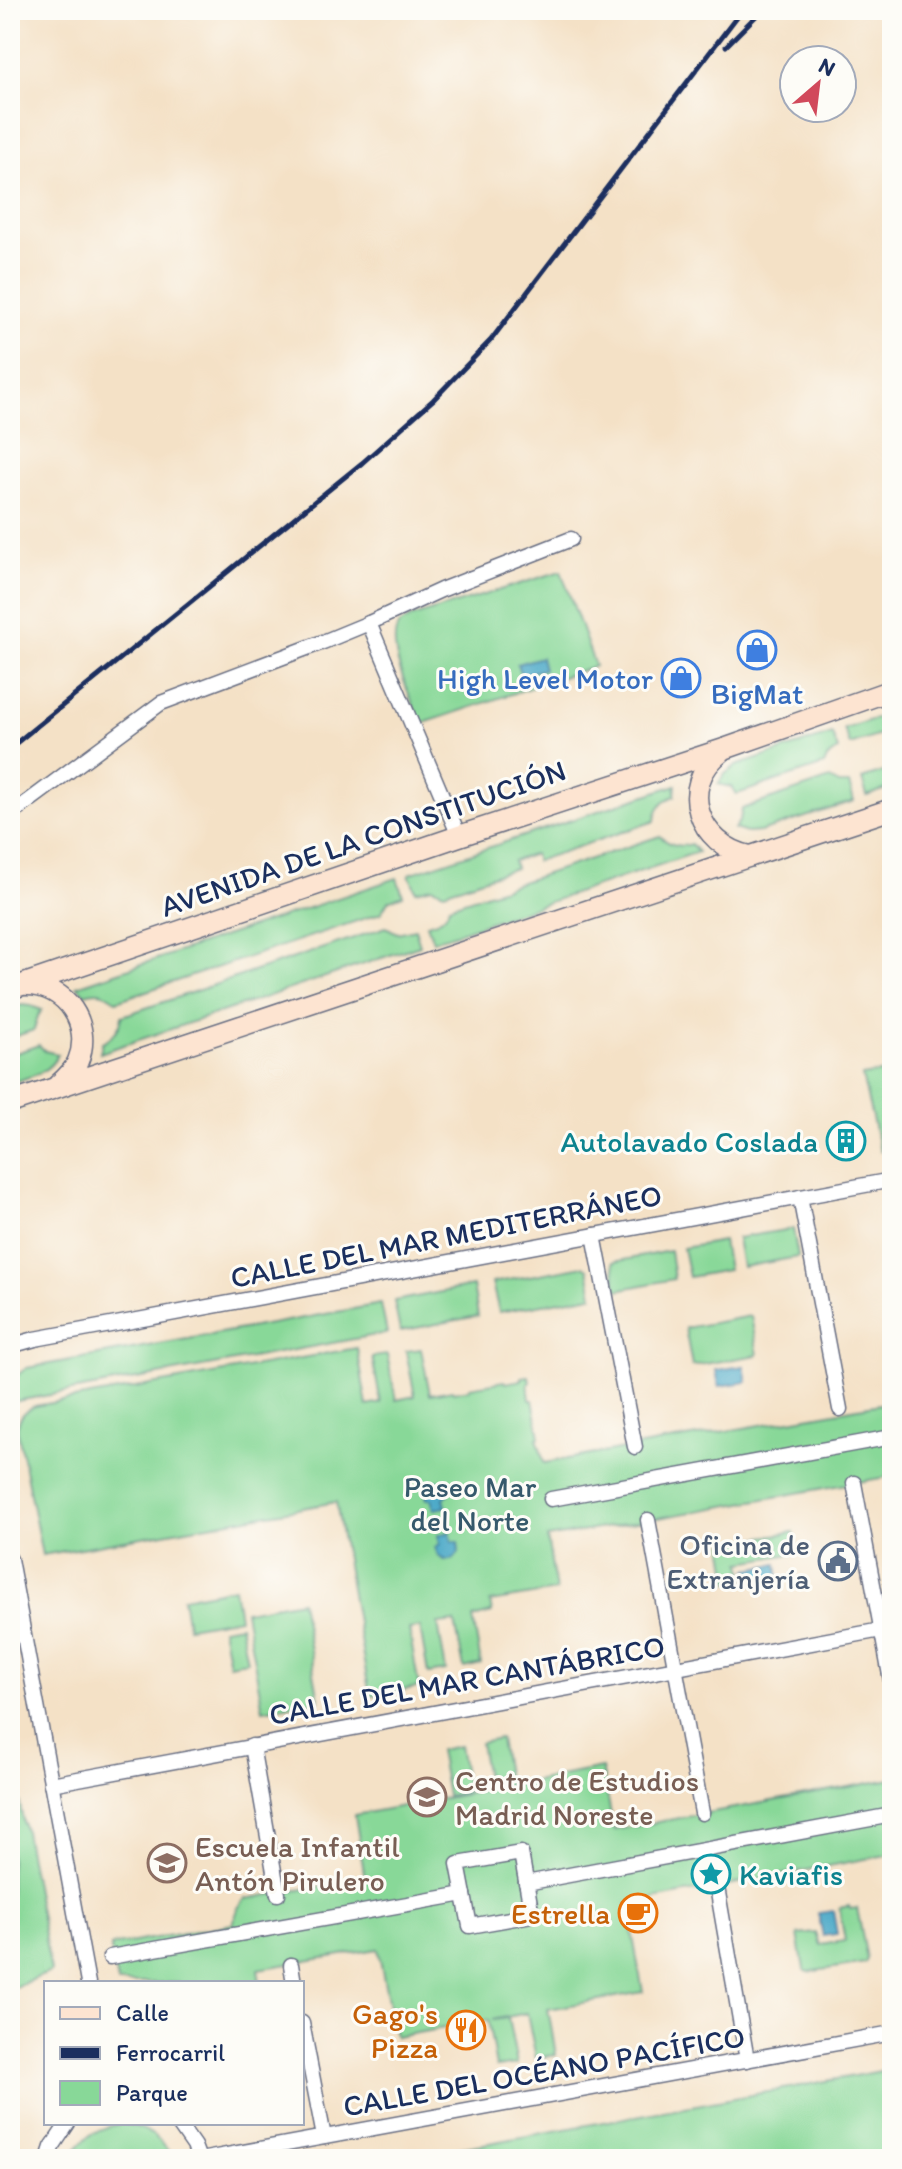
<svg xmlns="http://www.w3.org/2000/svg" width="902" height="2169" viewBox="0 0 902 2169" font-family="Itim,sans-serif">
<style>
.green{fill:#88d898;stroke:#52847b;stroke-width:2}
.water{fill:#48a8c7;stroke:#326c92;stroke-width:2}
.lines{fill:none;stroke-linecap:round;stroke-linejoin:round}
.street-casing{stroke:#676d82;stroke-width:17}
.secondary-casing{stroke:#676d82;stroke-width:23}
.street{stroke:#fff;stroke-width:14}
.secondary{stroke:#fde4d1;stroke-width:20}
.rail{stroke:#1b2f5e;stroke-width:5}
.labels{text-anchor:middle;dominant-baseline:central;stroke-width:6;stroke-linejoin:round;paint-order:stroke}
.shop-label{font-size:30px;fill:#366cbe;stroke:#fdfcf7;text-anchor:end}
.street-label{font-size:30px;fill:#1b2f5e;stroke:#fdfcf7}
.culture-label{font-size:30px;fill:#0d838f;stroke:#fdfcf7;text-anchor:end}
.park-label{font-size:30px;fill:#36596c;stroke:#fdfcf7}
.service-label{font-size:30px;fill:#4e5e75;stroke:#fdfcf7;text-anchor:end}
.education-label{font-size:30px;fill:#785e54;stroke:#fdfcf7;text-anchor:start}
.food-label{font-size:30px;fill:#c56008;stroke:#fdfcf7;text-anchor:end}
</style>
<rect width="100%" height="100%" fill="#fdfcf7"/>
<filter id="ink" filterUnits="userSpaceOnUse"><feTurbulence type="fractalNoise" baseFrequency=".0125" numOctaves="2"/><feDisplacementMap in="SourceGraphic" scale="16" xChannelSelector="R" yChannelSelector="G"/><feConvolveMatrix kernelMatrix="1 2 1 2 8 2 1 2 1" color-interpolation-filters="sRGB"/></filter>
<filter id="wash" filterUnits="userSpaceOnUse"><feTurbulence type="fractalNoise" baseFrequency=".006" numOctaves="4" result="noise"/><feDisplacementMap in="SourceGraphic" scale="32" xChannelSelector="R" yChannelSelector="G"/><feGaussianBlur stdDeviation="1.8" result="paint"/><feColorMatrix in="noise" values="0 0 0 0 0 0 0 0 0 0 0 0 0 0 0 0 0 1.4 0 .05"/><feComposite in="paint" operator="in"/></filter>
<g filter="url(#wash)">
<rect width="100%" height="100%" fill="#f4e1c6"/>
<g class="green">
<path d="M 561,571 L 595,666 L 421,724 C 413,702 384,645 399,625 C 402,623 407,620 410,618 Z"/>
<polygon points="892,713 892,731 850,745 844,729"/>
<polygon points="832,734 838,750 827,758 824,765 737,794 731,787 718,784 725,774 736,766"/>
<polygon points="892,769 892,787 867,796 862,779"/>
<polygon points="830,779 839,784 849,784 854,801 760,832 747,833 734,829 740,820 742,809"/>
<path d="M 676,785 L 675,796 C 663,800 656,808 655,821 L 536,861 L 534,854 L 513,861 L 515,868 L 444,892 L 432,887 L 416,891 L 409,874 Z"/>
<path d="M 660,836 C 669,845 679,848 691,844 L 698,852 L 433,941 L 427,924 C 438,921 446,919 449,906 Z"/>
<path d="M 397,878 L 403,895 L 388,901 L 381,913 L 116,1001 C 106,992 98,990 85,994 L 77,986 Z"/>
<path d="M 386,927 L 397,933 L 415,929 L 420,945 L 100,1053 L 102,1042 C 114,1037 120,1029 122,1016 Z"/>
<polygon points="22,1005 31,1006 42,1010 38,1016 34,1030 10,1038 10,1008"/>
<path d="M 39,1045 L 45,1051 L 58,1054 C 49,1074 29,1077 10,1083 L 10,1055 Z"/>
<polygon points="892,1071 892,1148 880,1151 862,1076"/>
<polygon points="791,1229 793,1229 798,1257 742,1267 737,1238"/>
<polygon points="723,1241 728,1270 689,1277 683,1248"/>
<polygon points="670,1251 674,1279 617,1290 613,1262"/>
<polygon points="583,1266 588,1269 593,1295 499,1312 492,1283"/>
<polygon points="473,1286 478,1316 400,1331 394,1301"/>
<path d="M 381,1304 L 387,1333 L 11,1402 C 8,1387 13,1376 27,1368 Z"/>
<polygon points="751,1316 758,1355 692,1366 685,1328"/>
<path d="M 357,1348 L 367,1406 L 381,1403 L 372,1357 L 387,1355 L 396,1400 L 415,1396 L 406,1351 L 421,1349 L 430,1394 L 452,1390 L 453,1392 L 469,1389 L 469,1387 L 505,1381 L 506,1383 L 522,1380 L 522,1377 L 529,1376 L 530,1383 L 528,1384 L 530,1400 L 533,1400 L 540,1437 L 537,1438 L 544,1463 L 892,1402 L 892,1476 L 547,1538 L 556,1591 L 490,1602 L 492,1613 L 473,1618 L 481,1664 L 464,1668 L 455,1622 L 438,1624 L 446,1671 L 428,1674 L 420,1627 L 409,1629 L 419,1687 L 370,1696 L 336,1502 L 42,1555 L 17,1428 C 19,1417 25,1410 35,1406 Z"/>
<polygon points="794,1532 798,1553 742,1562 745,1580 729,1582 723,1543"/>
<polygon points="234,1588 239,1618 188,1627 183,1598"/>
<polygon points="301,1601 319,1700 263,1710 245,1611"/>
<polygon points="240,1625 247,1661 229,1664 222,1628"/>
<polygon points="500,1739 508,1786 602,1768 614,1830 892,1779 892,1854 627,1904 643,1992 548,2009 556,2055 536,2058 527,2013 492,2020 508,2018 517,2064 496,2067 488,2020 395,2037 378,1949 258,1969 260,1983 118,1983 111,1957 111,1946 233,1924 238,1908 245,1899 365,1879 355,1815 488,1790 480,1743"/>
<polygon points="459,1746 467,1792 447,1796 439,1750"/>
<polygon points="10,1751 51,1972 19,1985 10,1990"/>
<polygon points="849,1906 850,1909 857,1908 867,1959 865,1963 808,1972 804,1969 798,1935 816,1933 820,1945 845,1941 839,1908"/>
<polygon points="892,2069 892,2159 402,2159"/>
<path d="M 123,2124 C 146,2127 162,2138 173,2159 L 71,2159 C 81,2137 99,2126 123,2124 Z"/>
</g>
<g class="water">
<polygon points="541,657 544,669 521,675 517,664"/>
<polygon points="744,1366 747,1382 719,1386 716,1370"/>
<polygon points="437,1481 445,1484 449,1495 444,1498 446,1507 434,1509 431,1499 426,1499 427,1486"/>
<path d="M 450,1532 L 452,1541 L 458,1542 L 459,1553 L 454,1559 C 442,1563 438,1557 435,1547 L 440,1544 L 438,1535 Z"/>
<polygon points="777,1564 779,1579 751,1584 748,1569"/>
<polygon points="833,1911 837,1934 823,1936 818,1913"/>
</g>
</g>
<g filter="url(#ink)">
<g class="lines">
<defs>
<g id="street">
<polyline points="369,623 459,836"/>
<polyline points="10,815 161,703 323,642 369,623 441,590 571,539"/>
<polyline points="800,1197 840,1409"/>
<polyline points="594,1235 635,1447"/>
<polyline points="10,1346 35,1339 892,1180"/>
<polyline points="854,1483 892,1686"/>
<polyline points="551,1499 892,1437"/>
<polyline points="648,1520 702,1813"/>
<polyline points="10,1559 88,1983"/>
<polyline points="252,1746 278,1894"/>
<polyline points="51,1784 892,1628"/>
<polygon points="521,1853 532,1915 470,1926 458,1864"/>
<polyline points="526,1883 892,1815"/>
<polyline points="717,1887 747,2060"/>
<polyline points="110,1957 464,1894"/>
<polyline points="291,1965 294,1983"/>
<polyline points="302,2023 324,2137"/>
<polyline points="178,2123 194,2146 199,2159"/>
<polyline points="48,2159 52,2147 68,2123"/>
<polyline points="205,2159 892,2033"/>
</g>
<g id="secondary">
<path d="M 721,752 C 677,786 698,845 750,856"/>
<path d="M 27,985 C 66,985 93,1025 78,1061 C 74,1071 66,1078 58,1085"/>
<polyline points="10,989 459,836 724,749 892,690"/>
<polyline points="10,1103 892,809"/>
</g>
</defs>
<use href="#street" class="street-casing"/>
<use href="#secondary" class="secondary-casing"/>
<use href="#street" class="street"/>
<use href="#secondary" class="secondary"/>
<g class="rail">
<polyline points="726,46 762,10"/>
<polyline points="10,748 362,463 433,400 491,340 742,10"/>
</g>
</g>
</g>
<defs>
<symbol id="shop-ring" viewBox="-11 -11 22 22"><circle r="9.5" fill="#fdfcf7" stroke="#3f7fe0" stroke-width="1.5"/><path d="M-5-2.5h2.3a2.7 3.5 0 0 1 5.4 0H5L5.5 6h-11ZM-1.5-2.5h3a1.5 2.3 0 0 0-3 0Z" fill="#3f7fe0"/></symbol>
<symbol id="building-ring" viewBox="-11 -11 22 22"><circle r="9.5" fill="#fdfcf7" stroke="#0f9aa8" stroke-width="1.5"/><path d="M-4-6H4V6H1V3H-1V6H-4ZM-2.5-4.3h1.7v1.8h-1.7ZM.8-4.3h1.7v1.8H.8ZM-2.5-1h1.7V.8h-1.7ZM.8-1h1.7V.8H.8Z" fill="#0f9aa8"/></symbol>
<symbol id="civic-ring" viewBox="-11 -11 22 22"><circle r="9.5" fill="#fdfcf7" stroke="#5c6f8a" stroke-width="1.5"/><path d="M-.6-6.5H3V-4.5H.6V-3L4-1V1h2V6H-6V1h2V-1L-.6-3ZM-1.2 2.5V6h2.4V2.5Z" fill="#5c6f8a"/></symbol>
<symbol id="school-ring" viewBox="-11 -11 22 22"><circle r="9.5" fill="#fdfcf7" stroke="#8d6e63" stroke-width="1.5"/><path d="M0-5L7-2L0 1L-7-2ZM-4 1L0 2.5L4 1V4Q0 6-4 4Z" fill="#8d6e63"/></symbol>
<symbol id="sight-ring" viewBox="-11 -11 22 22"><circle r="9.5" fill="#fdfcf7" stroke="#0f9aa8" stroke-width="1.5"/><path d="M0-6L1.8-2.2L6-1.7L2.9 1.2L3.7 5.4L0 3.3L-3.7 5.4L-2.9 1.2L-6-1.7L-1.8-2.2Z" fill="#0f9aa8"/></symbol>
<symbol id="cafe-ring" viewBox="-11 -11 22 22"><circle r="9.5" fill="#fdfcf7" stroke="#e8710a" stroke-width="1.5"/><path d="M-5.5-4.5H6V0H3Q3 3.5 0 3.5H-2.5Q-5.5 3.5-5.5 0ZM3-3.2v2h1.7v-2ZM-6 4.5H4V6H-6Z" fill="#e8710a"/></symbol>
<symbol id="restaurant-ring" viewBox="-11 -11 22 22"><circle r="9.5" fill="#fdfcf7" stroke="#e8710a" stroke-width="1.5"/><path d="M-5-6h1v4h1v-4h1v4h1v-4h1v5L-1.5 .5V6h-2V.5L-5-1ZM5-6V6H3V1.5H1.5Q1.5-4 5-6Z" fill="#e8710a"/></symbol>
</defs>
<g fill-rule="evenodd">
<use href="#shop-ring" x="735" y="628" width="44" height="44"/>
<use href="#shop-ring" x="659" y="656" width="44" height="44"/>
<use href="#building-ring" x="824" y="1119" width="44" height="44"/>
<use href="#civic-ring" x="816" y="1539" width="44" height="44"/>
<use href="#school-ring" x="405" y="1775" width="44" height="44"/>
<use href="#school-ring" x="145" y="1841" width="44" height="44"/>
<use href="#sight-ring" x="689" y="1852" width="44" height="44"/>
<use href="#cafe-ring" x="616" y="1891" width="44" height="44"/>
<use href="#restaurant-ring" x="444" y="2008" width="44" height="44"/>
</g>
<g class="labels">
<g class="shop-label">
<text x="653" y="678">High Level Motor</text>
<text x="757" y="693" text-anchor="middle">BigMat</text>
</g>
<g class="street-label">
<text transform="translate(363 838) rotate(-19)">AVENIDA DE LA CONSTITUCIÓN</text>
<text transform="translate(446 1236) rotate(-11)">CALLE DEL MAR MEDITERRÁNEO</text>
<text transform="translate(467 1680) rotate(-10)">CALLE DEL MAR CANTÁBRICO</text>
<text transform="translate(544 2071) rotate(-10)">CALLE DEL OCÉANO PACÍFICO</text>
</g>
<g class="culture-label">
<text x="818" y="1141">Autolavado Coslada</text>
<text x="739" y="1874" text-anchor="start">Kaviafis</text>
</g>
<g class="park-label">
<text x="470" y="1486">Paseo Mar<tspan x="470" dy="34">del Norte</tspan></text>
</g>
<g class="service-label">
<text x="810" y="1544">Oficina de<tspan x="810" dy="34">Extranjería</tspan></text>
</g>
<g class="education-label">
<text x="455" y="1780">Centro de Estudios<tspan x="455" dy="34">Madrid Noreste</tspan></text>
<text x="195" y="1846">Escuela Infantil<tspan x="195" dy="34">Antón Pirulero</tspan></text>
</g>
<g class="food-label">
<text x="610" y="1913">Estrella</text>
<text x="438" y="2013">Gago's<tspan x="438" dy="34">Pizza</tspan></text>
</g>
</g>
<rect width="902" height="2169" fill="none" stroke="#fdfcf7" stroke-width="40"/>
<rect x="44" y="1981" width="260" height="144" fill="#fdfcf7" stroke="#a3aaba" stroke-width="2"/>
<rect x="60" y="2007" width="40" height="12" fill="#fde4d1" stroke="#a3aaba" stroke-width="2"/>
<text x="116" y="2021" font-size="24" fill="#1b2f5e">Calle</text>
<rect x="60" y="2047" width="40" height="12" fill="#1b2f5e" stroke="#a3aaba" stroke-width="2"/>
<text x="116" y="2061" font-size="24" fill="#1b2f5e">Ferrocarril</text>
<rect x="60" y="2081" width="40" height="24" fill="#88d898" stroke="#a3aaba" stroke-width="2"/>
<text x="116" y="2101" font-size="24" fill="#1b2f5e">Parque</text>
<g transform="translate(818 84) rotate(28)"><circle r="38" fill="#fdfcf7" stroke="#a3aaba" stroke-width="2"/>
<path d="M0-6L14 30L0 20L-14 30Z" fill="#d1495b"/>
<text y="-12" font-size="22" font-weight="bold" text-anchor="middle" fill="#1b2f5e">N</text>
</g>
</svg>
